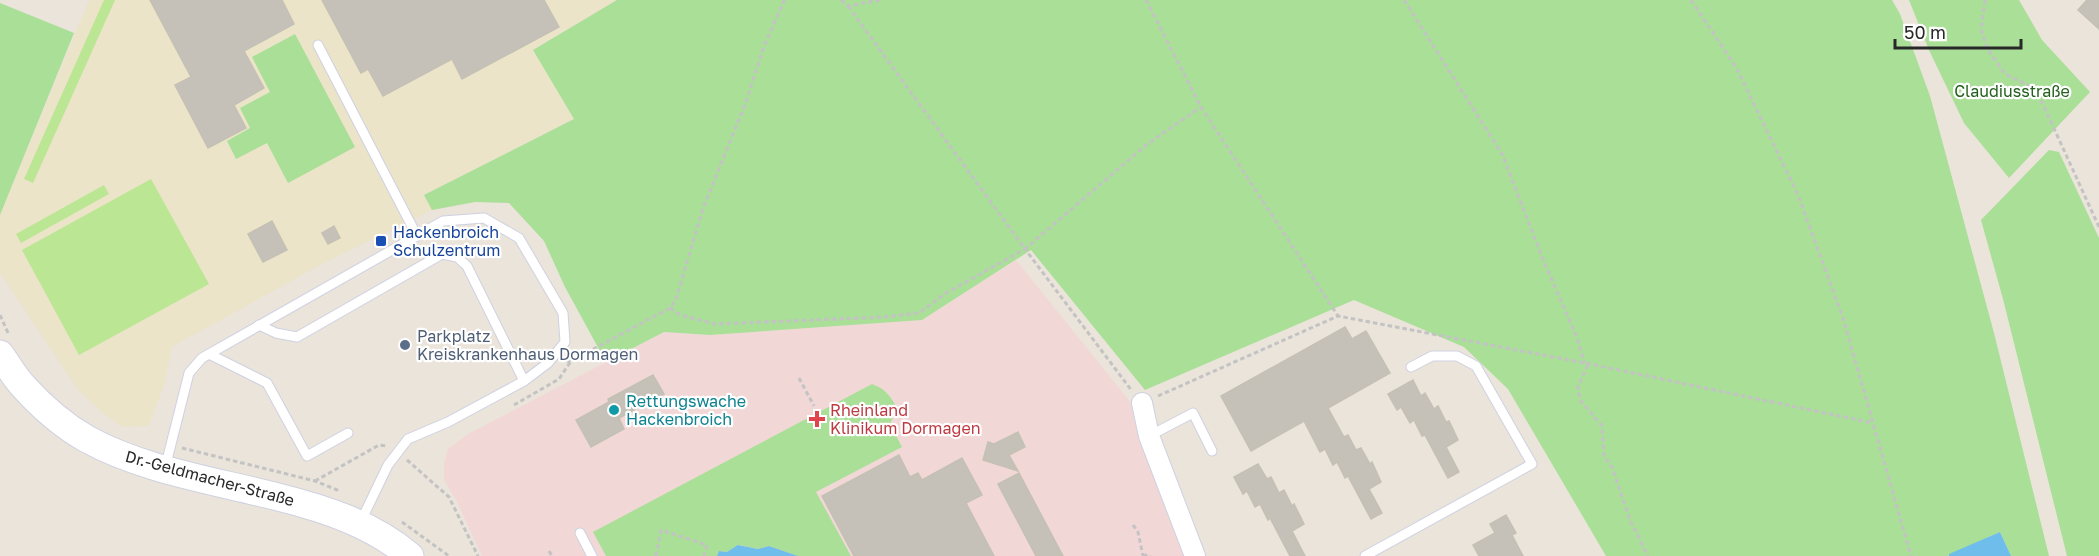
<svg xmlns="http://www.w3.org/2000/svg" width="2099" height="556" viewBox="0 0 2099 556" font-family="'Golos Text',sans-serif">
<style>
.education{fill:#ebe4c9}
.medical{fill:#f1d8d7}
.green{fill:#a9df97}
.pitch{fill:#bbe693}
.water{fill:#6fbdea}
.building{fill:#c5c1b9;stroke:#c5c0b4;stroke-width:1.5}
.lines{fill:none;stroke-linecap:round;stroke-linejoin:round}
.lane-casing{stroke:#cfd1e1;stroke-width:11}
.street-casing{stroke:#cfd1e1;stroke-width:22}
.secondary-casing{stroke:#cfd1e1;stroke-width:29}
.path{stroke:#c3c3c3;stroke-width:3;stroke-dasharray:4.5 3;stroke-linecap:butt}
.lane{stroke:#fff;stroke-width:9}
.street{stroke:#fff;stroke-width:20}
.secondary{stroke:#fff;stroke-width:27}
.transit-dot{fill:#1a4fb4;stroke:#fff;stroke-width:2}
.service-dot{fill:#5c6f8a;stroke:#fff;stroke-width:2}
.culture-dot{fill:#0f9aa8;stroke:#fff;stroke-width:2}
.health-dot{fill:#e0444e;stroke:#fff;stroke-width:2}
.labels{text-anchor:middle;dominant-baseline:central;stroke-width:4.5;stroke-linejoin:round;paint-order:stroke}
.park-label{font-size:16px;fill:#23611c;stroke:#fff}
.transit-label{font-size:16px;fill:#164399;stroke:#fff;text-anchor:start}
.service-label{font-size:16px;fill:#4e5e75;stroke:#fff;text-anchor:start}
.culture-label{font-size:16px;fill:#0d838f;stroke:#fff;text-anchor:start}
.health-label{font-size:16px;fill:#be3a42;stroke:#fff;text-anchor:start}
.street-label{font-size:16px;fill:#282828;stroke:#fff}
</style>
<rect width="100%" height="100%" fill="#eae4da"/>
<polygon class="education" points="89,0 617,0 533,50 574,119 424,195 432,210 324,263 172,347 165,382 149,426 123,427 105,415 79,391 0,273 0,215"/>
<polygon class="medical" points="1016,260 1132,404 1187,556 482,556 456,500 444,480 444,464 448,449 468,434 664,332 710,335 922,320"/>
<g class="green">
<polygon points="617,0 1892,0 1900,14 1930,96 1994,333 2049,556 2011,556 2000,532 1949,555 1949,556 1606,556 1508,389 1464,347 1354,300 1145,390 1031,250 922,320 710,335 664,332 606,362 565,287 544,241 509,203 475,202 432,210 424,195 574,119 533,50"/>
<polygon points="1909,0 2019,0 2042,40 2090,92 2009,178 1964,123 1929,50"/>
<polygon points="0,3 74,33 0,215"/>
<polygon points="295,34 355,147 288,183 267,143 236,159 227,141 250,128 240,108 270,92 252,57"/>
<polygon points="2049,150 2059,152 2099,238 2099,556 2067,556 2003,299 1981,220"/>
<path d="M 872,384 C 885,389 890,395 897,408 L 890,424 L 902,447 L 816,492 L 851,556 L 798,556 L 769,546 L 758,549 L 739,545 L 727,552 L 719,551 L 717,556 L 606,556 L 593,532 Z"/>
</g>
<g class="pitch">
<polygon points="104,0 115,0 33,183 24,179"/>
<polygon points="151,179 209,284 79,355 22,250"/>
<polygon points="104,185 109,194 21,243 16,234"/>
</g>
<g class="water">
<polygon points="2000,532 2011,556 1949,556 1949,554"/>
<polygon points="738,545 758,549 769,546 798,556 717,556 719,551 727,552"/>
</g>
<g class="building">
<polygon points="150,0 282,0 294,24 244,51 264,88 234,105 246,128 208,148 175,85 191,77"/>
<polygon points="322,0 544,0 559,27 462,79 452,59 383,96 368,69 361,73"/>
<polygon points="2087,0 2099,0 2099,29 2078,10"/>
<polygon points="272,221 287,250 263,262 248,234"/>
<polygon points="334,226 340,238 328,244 322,233"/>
<polygon points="1345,327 1352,339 1366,331 1390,373 1328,408 1344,437 1348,435 1356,450 1361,448 1370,464 1372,462 1381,482 1369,489 1382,513 1371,519 1348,476 1345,478 1337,462 1333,465 1325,449 1320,452 1304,421 1251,451 1221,396"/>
<polygon points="653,375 664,394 619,418 624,429 591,447 576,420 609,402 608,399"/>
<polygon points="1413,380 1421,396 1425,393 1434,409 1438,406 1446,422 1449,421 1458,440 1446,447 1459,472 1448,478 1425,435 1422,436 1414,420 1410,423 1401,407 1397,410 1388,394"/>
<polygon points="1018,432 1025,447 1009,455 1018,471 983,460 988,442 994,444"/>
<polygon points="899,455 910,477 918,473 922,480 962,458 982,495 966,503 994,556 854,556 822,496"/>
<polygon points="1258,464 1267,479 1271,477 1279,493 1284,490 1292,506 1294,504 1304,524 1292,531 1305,556 1290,556 1270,518 1268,520 1260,504 1255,507 1247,491 1243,494 1234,477"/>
<polygon points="1019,473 1063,556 1036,556 998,484"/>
<polygon points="1506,515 1516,533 1512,535 1523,556 1479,556 1473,545 1495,533 1490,524"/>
</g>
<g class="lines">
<defs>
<g id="lane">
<polyline points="318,45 417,236"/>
<polyline points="259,325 276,333 297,337 442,254 457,257 467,266 524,381"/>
<polyline points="209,354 267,383 307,456 348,433"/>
<polyline points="1149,436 1193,413 1212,451"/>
<polyline points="165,468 189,373 202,358 443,221 484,218 519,238 563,313 565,342 548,363 524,381 448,422 408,439 388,465 361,521"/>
<polyline points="580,533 592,556"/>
<polyline points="1365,556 1532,464 1476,366 1457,356 1432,356 1411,367"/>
</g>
<polyline id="street" points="1142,403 1149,436 1195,556"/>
<path id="secondary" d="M 0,354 C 8,365 15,378 24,387 C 42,407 64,426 87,439 C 143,470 216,481 278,497 C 326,509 372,524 410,556"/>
</defs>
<use href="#lane" class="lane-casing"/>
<use href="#street" class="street-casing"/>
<use href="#secondary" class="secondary-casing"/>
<g class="path">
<polyline points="841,0 848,6 880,0"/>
<polyline points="1146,0 1201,107 1338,316"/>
<polyline points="1404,0 1502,154 1542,257 1575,333 1585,363"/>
<polyline points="1691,0 1737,69 1798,195 1843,318 1911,556"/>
<polyline points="1985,0 1981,30 1988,50 2005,74 2036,89 2099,227"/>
<polyline points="848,6 1025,249 1146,145 1201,107"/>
<polyline points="670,308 680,315 715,324 885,317 919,313 946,293 1025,249 1132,391"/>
<polyline points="0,315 9,335"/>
<polyline points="566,361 571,361 670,308 676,299 703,208 745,105 764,46 784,1 786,0"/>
<polyline points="1588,365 1578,386 1580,400 1602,426 1604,456 1612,467 1630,520 1648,556"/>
<polyline points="799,378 814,406"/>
<polyline points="1158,396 1338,316 1585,363 1873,423"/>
<polyline points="514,405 559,379 571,361"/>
<polyline points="182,448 315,481 340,491"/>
<polyline points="407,460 449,497 478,556"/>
<polyline points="315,481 379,445 387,446"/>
<polyline points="402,522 449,556"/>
<polyline points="1133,525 1138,532 1143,556"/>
<polyline points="549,551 552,556"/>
<polyline points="1143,555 1151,556"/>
<polyline points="656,556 661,530 707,545 704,556"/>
</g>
<use href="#lane" class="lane"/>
<use href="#street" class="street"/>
<use href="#secondary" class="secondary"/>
</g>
<rect class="transit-dot" x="375" y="235" width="12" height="12" rx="3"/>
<circle class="service-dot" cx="405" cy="345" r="6"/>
<circle class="culture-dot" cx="614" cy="410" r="6"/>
<path class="health-dot" d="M814 410h6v6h6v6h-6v6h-6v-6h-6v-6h6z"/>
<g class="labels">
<g class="park-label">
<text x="2012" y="91">Claudiusstraße</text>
</g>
<g class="transit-label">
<text x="393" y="232">Hackenbroich<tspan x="393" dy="18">Schulzentrum</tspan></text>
</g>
<g class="service-label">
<text x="417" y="336">Parkplatz<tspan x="417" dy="18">Kreiskrankenhaus Dormagen</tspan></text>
</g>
<g class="culture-label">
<text x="626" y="401">Rettungswache<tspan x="626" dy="18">Hackenbroich</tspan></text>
</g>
<g class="health-label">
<text x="830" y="410">Rheinland<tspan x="830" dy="18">Klinikum Dormagen</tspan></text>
</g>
<g class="street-label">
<text transform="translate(210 478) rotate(15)">Dr.-Geldmacher-Straße</text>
</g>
</g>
<path d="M1895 39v9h126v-9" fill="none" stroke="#282828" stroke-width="3"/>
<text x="1904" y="39" font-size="18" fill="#282828" stroke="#ffffff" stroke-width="4.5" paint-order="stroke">50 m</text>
</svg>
